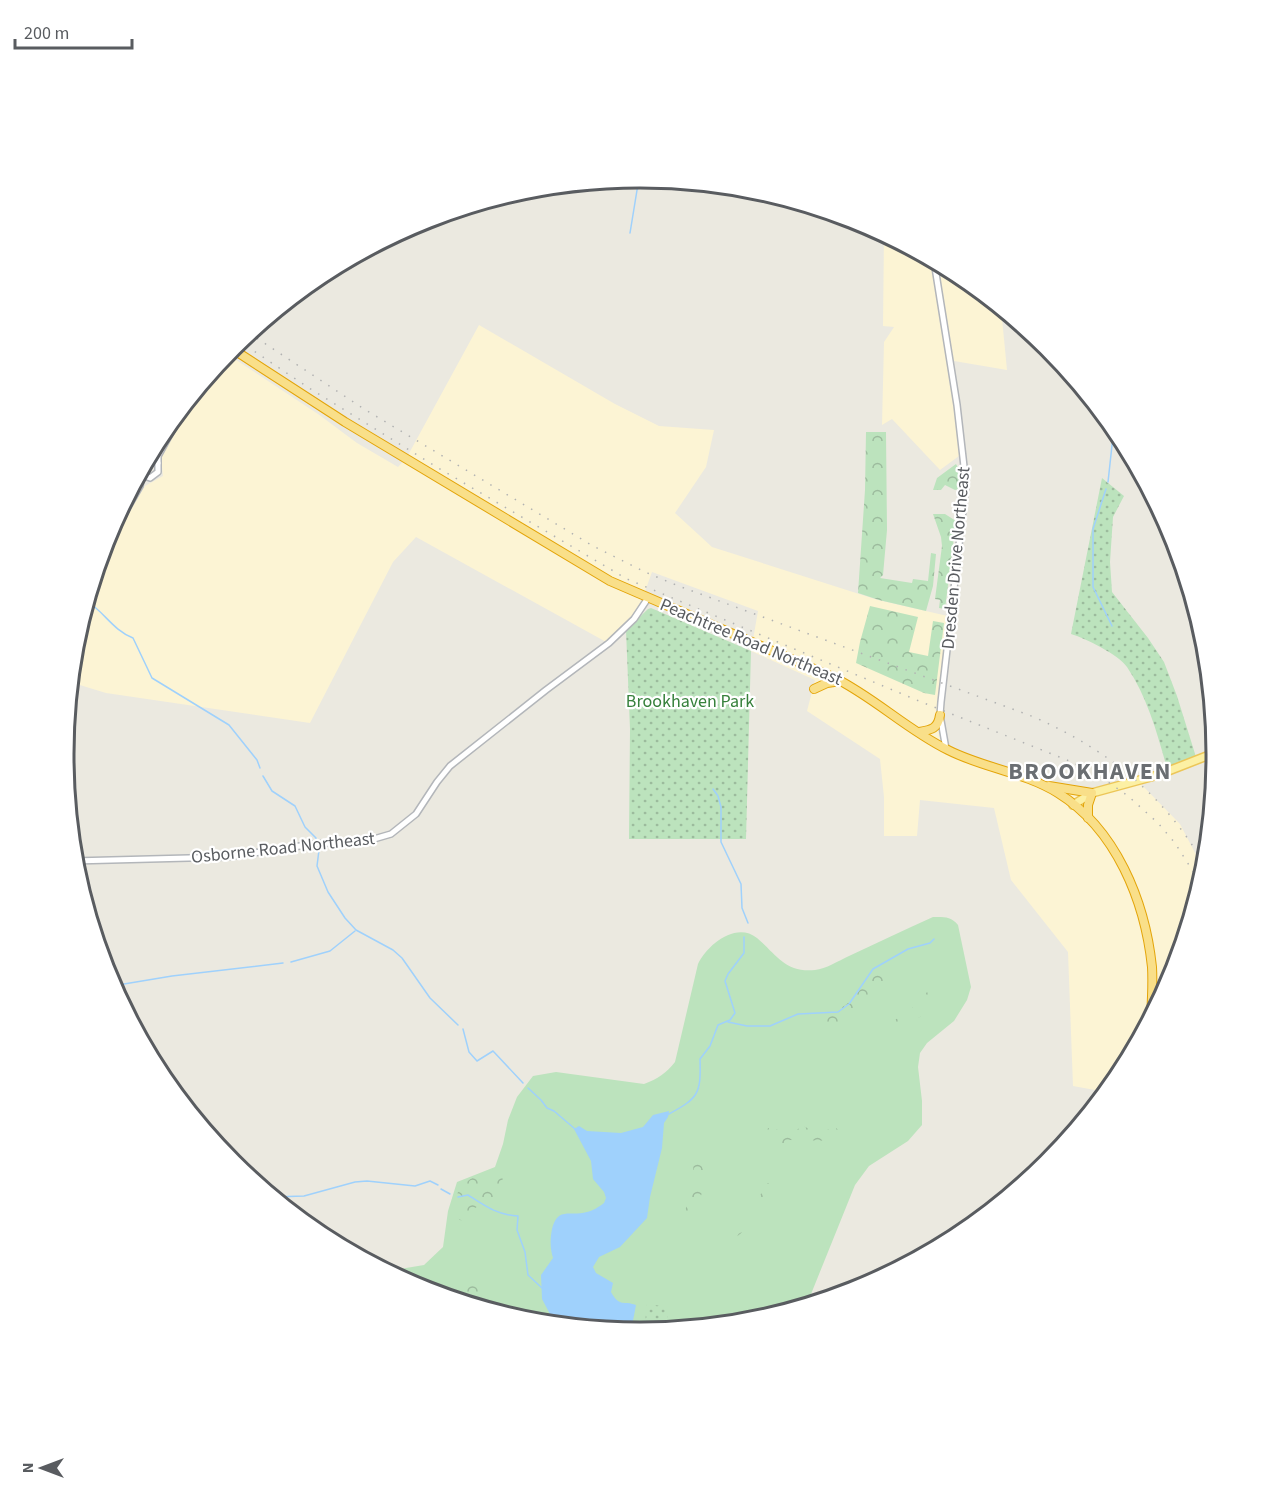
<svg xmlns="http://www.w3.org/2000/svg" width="1280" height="1510" viewBox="0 0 1280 1510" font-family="'Source Sans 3',sans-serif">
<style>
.commercial{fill:#fcf4d4}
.green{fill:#bce3bd}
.forest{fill:url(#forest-crowns)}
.park{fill:url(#park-dots)}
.water{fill:#9fd1fc}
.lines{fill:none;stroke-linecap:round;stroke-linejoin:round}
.stream{stroke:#9fd1fc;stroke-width:1.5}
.minor-casing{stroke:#b3b6ba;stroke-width:8}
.major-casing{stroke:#ecc658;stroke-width:10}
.highway-casing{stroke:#e3a408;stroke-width:10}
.minor{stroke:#fff;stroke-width:5}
.major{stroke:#fcf0a4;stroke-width:7}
.highway{stroke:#f9df89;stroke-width:8}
.rail{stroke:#b1b2b2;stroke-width:1.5;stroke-dasharray:1.5 8;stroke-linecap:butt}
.labels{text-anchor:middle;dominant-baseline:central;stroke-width:4.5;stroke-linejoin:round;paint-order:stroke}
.street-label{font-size:18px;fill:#595c60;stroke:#fff}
.park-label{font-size:18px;fill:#37813c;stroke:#fff}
.district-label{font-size:24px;font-weight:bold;letter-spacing:1.5px;fill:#6a6e72;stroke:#fff}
.rim{fill:none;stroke:#595c60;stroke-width:3}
</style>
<defs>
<pattern id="forest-crowns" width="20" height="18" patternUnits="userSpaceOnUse" patternTransform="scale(1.5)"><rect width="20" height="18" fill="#bce3bd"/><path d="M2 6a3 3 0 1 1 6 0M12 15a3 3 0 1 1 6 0" fill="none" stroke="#9cbb9d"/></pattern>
<pattern id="park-dots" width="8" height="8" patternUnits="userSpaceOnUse" patternTransform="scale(1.5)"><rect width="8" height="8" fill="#bce3bd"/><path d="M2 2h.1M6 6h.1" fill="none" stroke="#9cbb9d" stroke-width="1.8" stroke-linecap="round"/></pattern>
</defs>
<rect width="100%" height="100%" fill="#ebe9e0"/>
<g class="commercial">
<polygon points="884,234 961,275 1001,308 1007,370 954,361 961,427 959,456 940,470 892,419 882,425 884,342 894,327 883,326"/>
<polygon points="479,325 615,404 659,426 714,430 706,467 675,513 712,547 878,600 952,617 950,647 941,693 944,700 946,744 997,770 1045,783 1089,792 1138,781 1180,824 1205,872 1173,976 1120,1076 1106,1092 1073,1086 1068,952 1011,880 994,808 920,800 917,836 884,836 884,797 880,759 807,711 815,680 751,651 758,611 652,572 639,608 608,643 416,537 393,562 310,723 106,693 70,682 74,642 99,561 145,486 163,476 161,458 179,425 199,387 227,354 318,414 357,443 398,467 407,457"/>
</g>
<path class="green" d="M 933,917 C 943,917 951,916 958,925 L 971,987 L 967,1000 L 954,1021 L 927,1043 L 920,1053 L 918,1067 L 922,1101 L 922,1125 L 908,1141 L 869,1166 L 855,1185 L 807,1304 L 752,1321 L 640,1332 L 527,1321 L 419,1288 L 388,1271 L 424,1265 L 443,1247 L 448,1211 L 457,1182 L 495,1167 L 503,1144 L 508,1120 L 517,1097 L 533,1076 L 556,1072 L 644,1084 C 658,1079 666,1073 675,1062 L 698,964 C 707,945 736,921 757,938 C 776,954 785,973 815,970 C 826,969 838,961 849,956 C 877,943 904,930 933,917 Z"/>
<g class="forest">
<polygon points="866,432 886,432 887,530 883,575 880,578 912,583 913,579 928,581 931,553 936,554 933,586 926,611 879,600 858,593 865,490"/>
<polygon points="956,464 960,471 959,489 955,490 945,485 941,490 933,490 937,478"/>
<polygon points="933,514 945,514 956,521 945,609 939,608 940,600 935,599 942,546 941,537"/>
<polygon points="870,606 918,617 909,652 928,656 933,621 944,623 935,695 924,693 856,663 860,642"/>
<path d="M 880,969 L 885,977 L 883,981 L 863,1003 L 858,1014 C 846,1021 832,1030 820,1018 L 825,1013 C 850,1009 859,992 872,971 Z"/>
<polygon points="929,990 933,991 929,1011 907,1025 891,1026 890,1023 896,1019 909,1016 913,1007"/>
<path d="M 803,1126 L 816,1132 L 836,1128 L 841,1132 L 837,1141 L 790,1140 L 784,1148 L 768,1138 L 766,1133 L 768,1128 C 782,1130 791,1135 803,1126 Z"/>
<path d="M 699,1159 C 710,1179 702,1203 687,1217 L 683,1217 L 694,1182 L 693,1162 Z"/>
<path d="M 500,1168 C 506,1182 502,1203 488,1210 L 478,1206 L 470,1212 L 469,1222 L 460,1220 L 454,1214 C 452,1184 474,1174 500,1168 Z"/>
<path d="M 765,1183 L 770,1183 C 768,1197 753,1219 744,1230 C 739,1236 731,1240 726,1246 L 722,1245 C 724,1232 728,1235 736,1228 C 741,1224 743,1217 748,1212 C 757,1201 760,1198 765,1183 Z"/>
<polygon points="475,1278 483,1283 484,1297 481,1307 461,1301 468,1284"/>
</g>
<g class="park">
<path d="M 1102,478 L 1124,496 L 1113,517 L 1110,562 L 1112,592 L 1148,638 L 1164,662 L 1177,696 L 1196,757 L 1168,772 C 1158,736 1148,698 1127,667 C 1119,655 1085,638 1071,634 Z"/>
<polygon points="651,608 751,651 746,839 629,839 630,729 626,630 648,609"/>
<polygon points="647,1304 669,1307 666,1329 644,1332"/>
</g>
<path class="water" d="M 669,1111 L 668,1117 L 664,1123 L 662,1148 L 650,1197 L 647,1218 L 620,1247 L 599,1257 L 593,1267 L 596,1273 L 613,1283 L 611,1292 C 620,1308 623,1300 636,1305 L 631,1331 L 550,1323 L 550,1314 L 542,1299 L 541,1275 L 553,1258 C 550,1248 550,1240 552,1229 C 558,1206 570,1217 587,1212 C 592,1211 599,1207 604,1203 L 606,1198 L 604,1192 L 593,1179 L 591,1161 L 574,1129 L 579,1126 L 587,1131 L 621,1133 L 643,1127 L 653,1115 Z"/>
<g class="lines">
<g class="stream">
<polyline points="630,233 639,178"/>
<polyline points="1108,482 1114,427"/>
<polyline points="1106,489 1093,529 1093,587 1112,626"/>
<path d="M 87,601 C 105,613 113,630 133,638 L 152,678 L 229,725 L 257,760 L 260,768"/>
<polyline points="263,776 272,791 295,806 305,827 316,838 319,850 317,866 328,892 345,918 356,930 393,950 402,958 430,998 458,1025"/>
<polyline points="713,789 718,796 721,807 721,842 741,884 742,908 748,923"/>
<polyline points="291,962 330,951 355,931"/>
<polyline points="112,986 172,976 283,963"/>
<polyline points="728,1022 747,1026 770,1026 798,1014 838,1012 849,1004 873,969 908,949 930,943 934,939"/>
<polyline points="463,1029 469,1052 477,1061 493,1051 523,1083"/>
<polyline points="528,1088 541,1100 547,1108 554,1111 575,1129"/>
<path d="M 667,1115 C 699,1098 701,1094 700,1059 L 710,1046 L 718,1025 L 730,1020 L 735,1013 L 725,981 L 728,974 L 744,953 L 744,937"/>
<polyline points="441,1189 450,1194"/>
<polyline points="273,1197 304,1196 355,1182 367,1181 415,1186 430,1181 438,1185"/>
<path d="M 458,1197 L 468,1195 C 485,1206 497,1215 518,1216 L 517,1230 L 525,1252 L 528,1275 L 542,1288"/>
</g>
<defs>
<g id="minor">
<polyline points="934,261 957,405 966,484 941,702 940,715 946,749"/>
<polyline points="158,463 158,456 188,401"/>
<polyline points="141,471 144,476 150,478 158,472 158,463 153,459 147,459"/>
<polyline points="101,554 140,486 142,474"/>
<polyline points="73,861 227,857 313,844 367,841 391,834 416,814 437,782 450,766 546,690 609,643 634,619 648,598"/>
</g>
<polyline id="major" points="1073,805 1092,793 1158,775 1217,752"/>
<g id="highway">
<path d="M 231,348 L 345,422 L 610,581 L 833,677 C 874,697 907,730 948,750 C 983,768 1024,772 1058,793 C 1116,829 1145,901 1152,967 C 1153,984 1152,1000 1151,1017"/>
<polyline points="814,689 827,683 841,681"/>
<path d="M 919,732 C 931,730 938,729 940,715"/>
<polyline points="1049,786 1092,793 1088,805 1088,818"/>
</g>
</defs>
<use href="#minor" class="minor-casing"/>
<use href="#major" class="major-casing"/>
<use href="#highway" class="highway-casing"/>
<use href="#minor" class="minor"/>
<use href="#major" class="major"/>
<use href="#highway" class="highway"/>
<g class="rail">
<path d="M 249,333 L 364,409 L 593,546 L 645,572 L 676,585 L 1034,717 C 1110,751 1164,795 1206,867"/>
<polyline points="239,341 309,388 435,466 627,579 919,701 1067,760 1101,777 1128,796 1158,823 1175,843 1201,884"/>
</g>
</g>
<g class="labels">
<g class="street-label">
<text transform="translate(956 558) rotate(-85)">Dresden Drive Northeast</text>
<text transform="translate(751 642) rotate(23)">Peachtree Road Northeast</text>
<text transform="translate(283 848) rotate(-6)">Osborne Road Northeast</text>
</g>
<g class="park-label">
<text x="690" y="701">Brookhaven Park</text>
</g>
<g class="district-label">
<text x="1090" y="771">BROOKHAVEN</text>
</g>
</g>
<path d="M0 0H1280V1510H0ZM640 188H640A566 566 0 0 1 1206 754V756A566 566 0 0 1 640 1322H640A566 566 0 0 1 74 756V754A566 566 0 0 1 640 188Z" fill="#fff" fill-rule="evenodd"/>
<path class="rim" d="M640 188H640A566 566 0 0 1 1206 754V756A566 566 0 0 1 640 1322H640A566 566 0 0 1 74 756V754A566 566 0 0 1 640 188Z"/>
<g transform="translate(42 1468) rotate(270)" stroke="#ffffff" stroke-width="4.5" paint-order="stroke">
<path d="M0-4.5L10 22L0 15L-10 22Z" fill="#595c60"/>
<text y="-9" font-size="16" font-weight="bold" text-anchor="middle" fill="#595c60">N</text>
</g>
<path d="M15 39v9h117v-9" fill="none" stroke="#595c60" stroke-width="3"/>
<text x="24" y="39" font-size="18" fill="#595c60" stroke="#ffffff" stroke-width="4.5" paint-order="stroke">200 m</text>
</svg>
